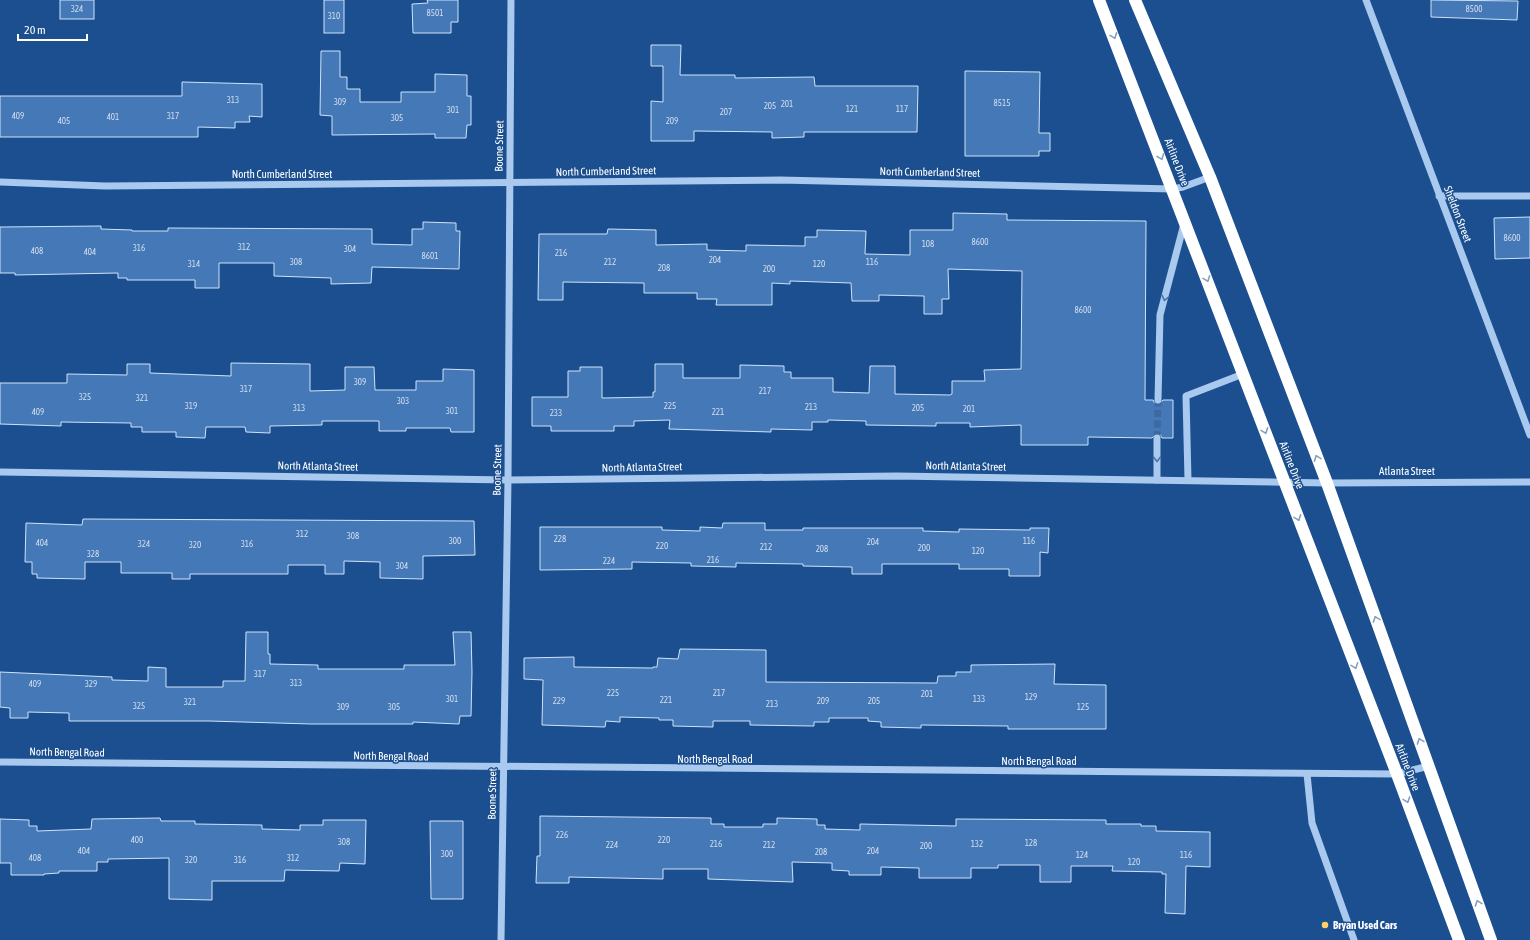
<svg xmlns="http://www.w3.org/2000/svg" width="1530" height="940" viewBox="0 0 1530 940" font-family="'Asap Condensed',sans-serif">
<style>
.building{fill:#4478b7;stroke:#cfe3fa}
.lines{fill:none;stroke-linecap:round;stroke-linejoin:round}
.minor-tunnel{stroke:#3d69a0;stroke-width:7;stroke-dasharray:7 3.5;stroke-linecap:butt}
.minor{stroke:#a9c9ee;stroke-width:7}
.highway{stroke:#fff;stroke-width:12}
.oneway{stroke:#829ec1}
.oneway2{stroke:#4674ac}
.poi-dot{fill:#ffd166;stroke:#1b4f8f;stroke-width:1.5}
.labels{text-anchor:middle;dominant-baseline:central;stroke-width:3;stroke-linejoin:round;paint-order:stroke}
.number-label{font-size:9px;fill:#d0dded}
.street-label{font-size:11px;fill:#fff;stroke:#1b4f8f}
.poi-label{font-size:11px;font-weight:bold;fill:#fff;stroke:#1b4f8f;text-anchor:start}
</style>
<rect width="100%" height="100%" fill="#1b4f8f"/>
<g class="building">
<rect x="60" y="0" width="34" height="19"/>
<rect x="324" y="0" width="20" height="33"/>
<polygon points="427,0 458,0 458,22 451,22 451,33 413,33 412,4 428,3"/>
<polygon points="1431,0 1518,1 1517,20 1431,17"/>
<polygon points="651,45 681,45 680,75 735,75 735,78 814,77 815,86 918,86 917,132 804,132 804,137 772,138 772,132 694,131 694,141 651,141 651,101 663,102 663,66 651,66"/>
<polygon points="321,51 340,51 340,77 347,77 347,89 360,89 360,102 401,102 401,92 435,92 435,74 467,75 467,96 471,96 471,125 467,125 466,138 435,138 435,134 332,135 332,116 320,115"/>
<polygon points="965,71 1040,72 1039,133 1050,133 1050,151 1039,151 1039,156 965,156"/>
<polygon points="182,82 262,84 262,117 249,116 250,122 235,122 235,128 198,127 198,137 0,137 0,96 182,96"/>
<polygon points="953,213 1007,214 1007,220 1146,221 1145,400 1153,400 1155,404 1158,405 1163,400 1173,400 1173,438 1162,438 1160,434 1157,433 1152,438 1088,437 1088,445 1021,445 1021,425 970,427 970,423 936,423 936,426 866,425 866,421 828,420 828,422 812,422 812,430 771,429 771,432 669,429 670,420 634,421 634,426 614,426 614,431 551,431 551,426 532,426 532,397 568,397 568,371 580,371 580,367 602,367 602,398 653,397 653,392 655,392 655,364 683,364 683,378 740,378 740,365 784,366 784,372 791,372 791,378 833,378 833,392 869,393 870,366 895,366 895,394 950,395 952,394 952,381 985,381 984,370 1021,369 1022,271 948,269 949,299 942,299 942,314 924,314 924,296 879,295 879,301 852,301 851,283 790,281 790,284 772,283 772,305 716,305 717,299 697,299 697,293 644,293 644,283 563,282 563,300 538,300 539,234 607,234 608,229 656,230 656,245 707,244 707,250 746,251 746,245 805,246 805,237 817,237 817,230 866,231 865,254 910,255 910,230 953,230"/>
<polygon points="1530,217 1530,258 1495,259 1494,218"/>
<polygon points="423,222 456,223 456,231 460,231 459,269 372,267 371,283 331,284 331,278 274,276 274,263 219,263 219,288 195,288 195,280 127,280 127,278 118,278 118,273 15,275 15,273 0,273 0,227 101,226 101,229 132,230 132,231 168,231 168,228 372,229 372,244 412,245 412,229 423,229"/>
<polygon points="231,363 310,364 310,391 345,390 345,367 374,367 375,390 416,390 416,381 443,381 443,369 474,370 474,432 451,432 450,428 406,428 406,431 379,431 379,421 322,421 322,425 270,426 270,433 246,432 245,427 206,427 205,438 176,437 176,432 142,432 142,427 131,427 131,423 61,422 61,426 0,424 0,383 67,383 67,374 127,375 127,364 150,364 150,373 231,376"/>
<polygon points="83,519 474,521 475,555 423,556 423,579 380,578 380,562 344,561 344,574 325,574 325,565 288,565 288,574 190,574 190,579 172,579 172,573 121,573 121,562 85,562 85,579 37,578 37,574 32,574 32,562 25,562 26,523 82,525"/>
<polygon points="723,523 765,523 765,530 803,530 803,528 923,528 923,531 959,532 959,529 1030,530 1030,528 1049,528 1048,553 1040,552 1040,576 1009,576 1009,569 959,569 959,564 882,564 882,574 852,574 852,567 803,566 803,564 736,563 736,567 691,566 691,563 632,562 632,569 540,570 540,527 662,527 662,530 700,531 700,527 722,528"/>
<polygon points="246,632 268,632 268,654 270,654 270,664 318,665 318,669 404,669 404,665 455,665 453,632 471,632 472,672 471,716 460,716 459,724 413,722 413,724 311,724 209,721 69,721 69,713 28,712 28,718 10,718 10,708 0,707 0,672 112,677 112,680 148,681 148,667 166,668 166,687 223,687 223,681 245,681"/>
<polygon points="680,649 766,650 766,682 937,683 938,676 956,676 956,672 971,672 971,665 1055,664 1054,684 1106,685 1106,729 1008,729 1008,726 921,725 921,728 881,727 881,722 868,721 868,718 829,718 829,722 814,722 814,726 750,725 750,721 713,721 713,727 673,726 673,720 659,720 659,718 620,717 620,722 606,721 605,727 542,725 543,680 524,679 524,658 574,657 574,667 653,668 653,667 657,667 658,658 678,659"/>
<polygon points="540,816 711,818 711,824 724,824 724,827 763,827 763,824 777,824 777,818 817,819 817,825 825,825 825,829 860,830 860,824 956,826 956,819 1106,820 1106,824 1141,824 1141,826 1156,826 1156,831 1210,832 1210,867 1186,866 1185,914 1165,913 1166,874 1162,874 1162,872 1112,871 1113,866 1071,866 1071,882 1040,882 1040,865 998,865 998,868 971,868 971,878 919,878 919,868 881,867 881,875 849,875 849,871 832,870 832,863 792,862 793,882 708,879 708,869 663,869 663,879 569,877 569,883 536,883 537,856 540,856"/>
<polygon points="160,818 161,821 195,821 195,824 262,825 262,829 300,830 300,825 323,825 323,820 366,820 365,864 340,863 339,871 285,870 284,881 212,881 212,900 169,899 169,858 108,859 108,862 97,862 97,871 59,871 59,873 44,874 44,875 11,875 11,863 0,863 0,819 29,820 29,826 37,826 37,831 91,829 92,819"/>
<polygon points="430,821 463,821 463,899 431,899"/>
</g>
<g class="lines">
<polyline class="minor-tunnel" points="1157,438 1158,400"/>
<g class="minor">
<polyline points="1366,0 1530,435"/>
<polyline points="0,182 105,186 780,180 1173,189 1183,187 1210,177"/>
<polyline points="1439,196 1530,196"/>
<polyline points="1158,400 1160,315 1184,224"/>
<polyline points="1157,438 1157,480"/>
<polyline points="0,472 508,480 897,476 1327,483 1530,482"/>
<polyline points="1188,480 1186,396 1243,374"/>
<polyline points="0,762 1397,774 1429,766"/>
<polyline points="1307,774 1312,823 1354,940"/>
<polyline points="501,940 508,480 511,0"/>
</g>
<g class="highway">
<polyline points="1099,0 1397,774 1459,940"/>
<polyline points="1135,0 1210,177 1327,483 1491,940"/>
</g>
</g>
<defs><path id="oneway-chevron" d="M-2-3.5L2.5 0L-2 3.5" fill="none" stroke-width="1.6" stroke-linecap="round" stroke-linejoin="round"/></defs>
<g class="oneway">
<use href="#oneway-chevron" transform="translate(1114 36) rotate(69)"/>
<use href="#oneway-chevron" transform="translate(1161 157) rotate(69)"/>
<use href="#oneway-chevron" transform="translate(1207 279) rotate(69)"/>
<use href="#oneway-chevron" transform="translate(1265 431) rotate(69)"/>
<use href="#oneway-chevron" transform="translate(1317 458) rotate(-111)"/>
<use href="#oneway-chevron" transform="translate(1298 518) rotate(69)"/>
<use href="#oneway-chevron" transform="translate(1376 619) rotate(-110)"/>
<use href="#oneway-chevron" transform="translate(1355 666) rotate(69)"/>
<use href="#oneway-chevron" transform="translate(1420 741) rotate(-110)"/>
<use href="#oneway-chevron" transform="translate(1407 800) rotate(70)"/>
<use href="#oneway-chevron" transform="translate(1478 903) rotate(-110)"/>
</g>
<g class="oneway2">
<use href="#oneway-chevron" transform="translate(1165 298) rotate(104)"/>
<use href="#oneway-chevron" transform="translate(1157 459) rotate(89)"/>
</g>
<circle class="poi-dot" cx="1325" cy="925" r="4"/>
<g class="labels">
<g class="number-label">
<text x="77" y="9">324</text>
<text x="1474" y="9">8500</text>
<text x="435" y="13">8501</text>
<text x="334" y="16">310</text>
<text x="233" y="100">313</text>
<text x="340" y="102">309</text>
<text x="1002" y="103">8515</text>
<text x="787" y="104">201</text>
<text x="770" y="106">205</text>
<text x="852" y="109">121</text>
<text x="902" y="109">117</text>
<text x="453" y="110">301</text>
<text x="726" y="112">207</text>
<text x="18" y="116">409</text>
<text x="173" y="116">317</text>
<text x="113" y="117">401</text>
<text x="397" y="118">305</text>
<text x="64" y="121">405</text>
<text x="672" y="121">209</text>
<text x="1512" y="238">8600</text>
<text x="980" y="242">8600</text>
<text x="928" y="244">108</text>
<text x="244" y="247">312</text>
<text x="139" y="248">316</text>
<text x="350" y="249">304</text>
<text x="37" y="251">408</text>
<text x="90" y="252">404</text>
<text x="561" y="253">216</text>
<text x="430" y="256">8601</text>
<text x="715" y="260">204</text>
<text x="296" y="262">308</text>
<text x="610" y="262">212</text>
<text x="872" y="262">116</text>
<text x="194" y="264">314</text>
<text x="819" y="264">120</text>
<text x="664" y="268">208</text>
<text x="769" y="269">200</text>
<text x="1083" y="310">8600</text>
<text x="360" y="382">309</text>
<text x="246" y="389">317</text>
<text x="765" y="391">217</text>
<text x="85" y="397">325</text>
<text x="142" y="398">321</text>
<text x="403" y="401">303</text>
<text x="191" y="406">319</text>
<text x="670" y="406">225</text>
<text x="811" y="407">213</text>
<text x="299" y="408">313</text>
<text x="918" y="408">205</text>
<text x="969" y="409">201</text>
<text x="452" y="411">301</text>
<text x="38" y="412">409</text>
<text x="718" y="412">221</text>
<text x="556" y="413">233</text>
<text x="302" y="534">312</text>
<text x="353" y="536">308</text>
<text x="560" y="539">228</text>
<text x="455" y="541">300</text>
<text x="1029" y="541">116</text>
<text x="873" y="542">204</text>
<text x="42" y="543">404</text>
<text x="144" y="544">324</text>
<text x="247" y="544">316</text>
<text x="195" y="545">320</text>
<text x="662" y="546">220</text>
<text x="766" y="547">212</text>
<text x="924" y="548">200</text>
<text x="822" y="549">208</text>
<text x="978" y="551">120</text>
<text x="93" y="554">328</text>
<text x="713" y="560">216</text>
<text x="609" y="561">224</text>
<text x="402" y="566">304</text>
<text x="260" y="674">317</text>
<text x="296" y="683">313</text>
<text x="35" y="684">409</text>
<text x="91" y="684">329</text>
<text x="613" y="693">225</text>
<text x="719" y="693">217</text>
<text x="927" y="694">201</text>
<text x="1031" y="697">129</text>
<text x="452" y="699">301</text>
<text x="979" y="699">133</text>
<text x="666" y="700">221</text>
<text x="559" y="701">229</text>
<text x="823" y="701">209</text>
<text x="874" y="701">205</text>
<text x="190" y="702">321</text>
<text x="772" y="704">213</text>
<text x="139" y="706">325</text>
<text x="343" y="707">309</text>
<text x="394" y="707">305</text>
<text x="1083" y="707">125</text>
<text x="562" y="835">226</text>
<text x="137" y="840">400</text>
<text x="664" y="840">220</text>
<text x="344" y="842">308</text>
<text x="1031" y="843">128</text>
<text x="716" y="844">216</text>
<text x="977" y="844">132</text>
<text x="612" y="845">224</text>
<text x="769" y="845">212</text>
<text x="926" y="846">200</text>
<text x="84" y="851">404</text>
<text x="873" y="851">204</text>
<text x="821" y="852">208</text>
<text x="447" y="854">300</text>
<text x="1082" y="855">124</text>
<text x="1186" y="855">116</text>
<text x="35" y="858">408</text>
<text x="293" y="858">312</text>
<text x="191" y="860">320</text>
<text x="240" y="860">316</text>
<text x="1134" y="862">120</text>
</g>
<g class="street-label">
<text transform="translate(499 146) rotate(-89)">Boone Street</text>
<text transform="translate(1177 162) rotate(69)">Airline Drive</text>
<text transform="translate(606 171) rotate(-1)">North Cumberland Street</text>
<text transform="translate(930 172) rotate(1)">North Cumberland Street</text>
<text x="282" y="174">North Cumberland Street</text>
<text transform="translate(1458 214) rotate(69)">Sheldon Street</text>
<text transform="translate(1292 465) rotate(69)">Airline Drive</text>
<text transform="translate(318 466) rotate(1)">North Atlanta Street</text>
<text transform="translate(966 466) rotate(1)">North Atlanta Street</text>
<text transform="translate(642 467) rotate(-1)">North Atlanta Street</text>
<text transform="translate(497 470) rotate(-89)">Boone Street</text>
<text x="1407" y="471">Atlanta Street</text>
<text transform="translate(67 752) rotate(1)">North Bengal Road</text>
<text transform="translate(391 756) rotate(1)">North Bengal Road</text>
<text x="715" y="759">North Bengal Road</text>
<text x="1039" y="761">North Bengal Road</text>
<text transform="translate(1408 767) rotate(69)">Airline Drive</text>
<text transform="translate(492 794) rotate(-89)">Boone Street</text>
</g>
<g class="poi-label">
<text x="1333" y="925">Bryan Used Cars</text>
</g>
</g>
<path d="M18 34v6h69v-6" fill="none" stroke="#ffffff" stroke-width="2"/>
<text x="24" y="34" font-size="12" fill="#ffffff" stroke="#1b4f8f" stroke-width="3" paint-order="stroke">20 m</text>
</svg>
